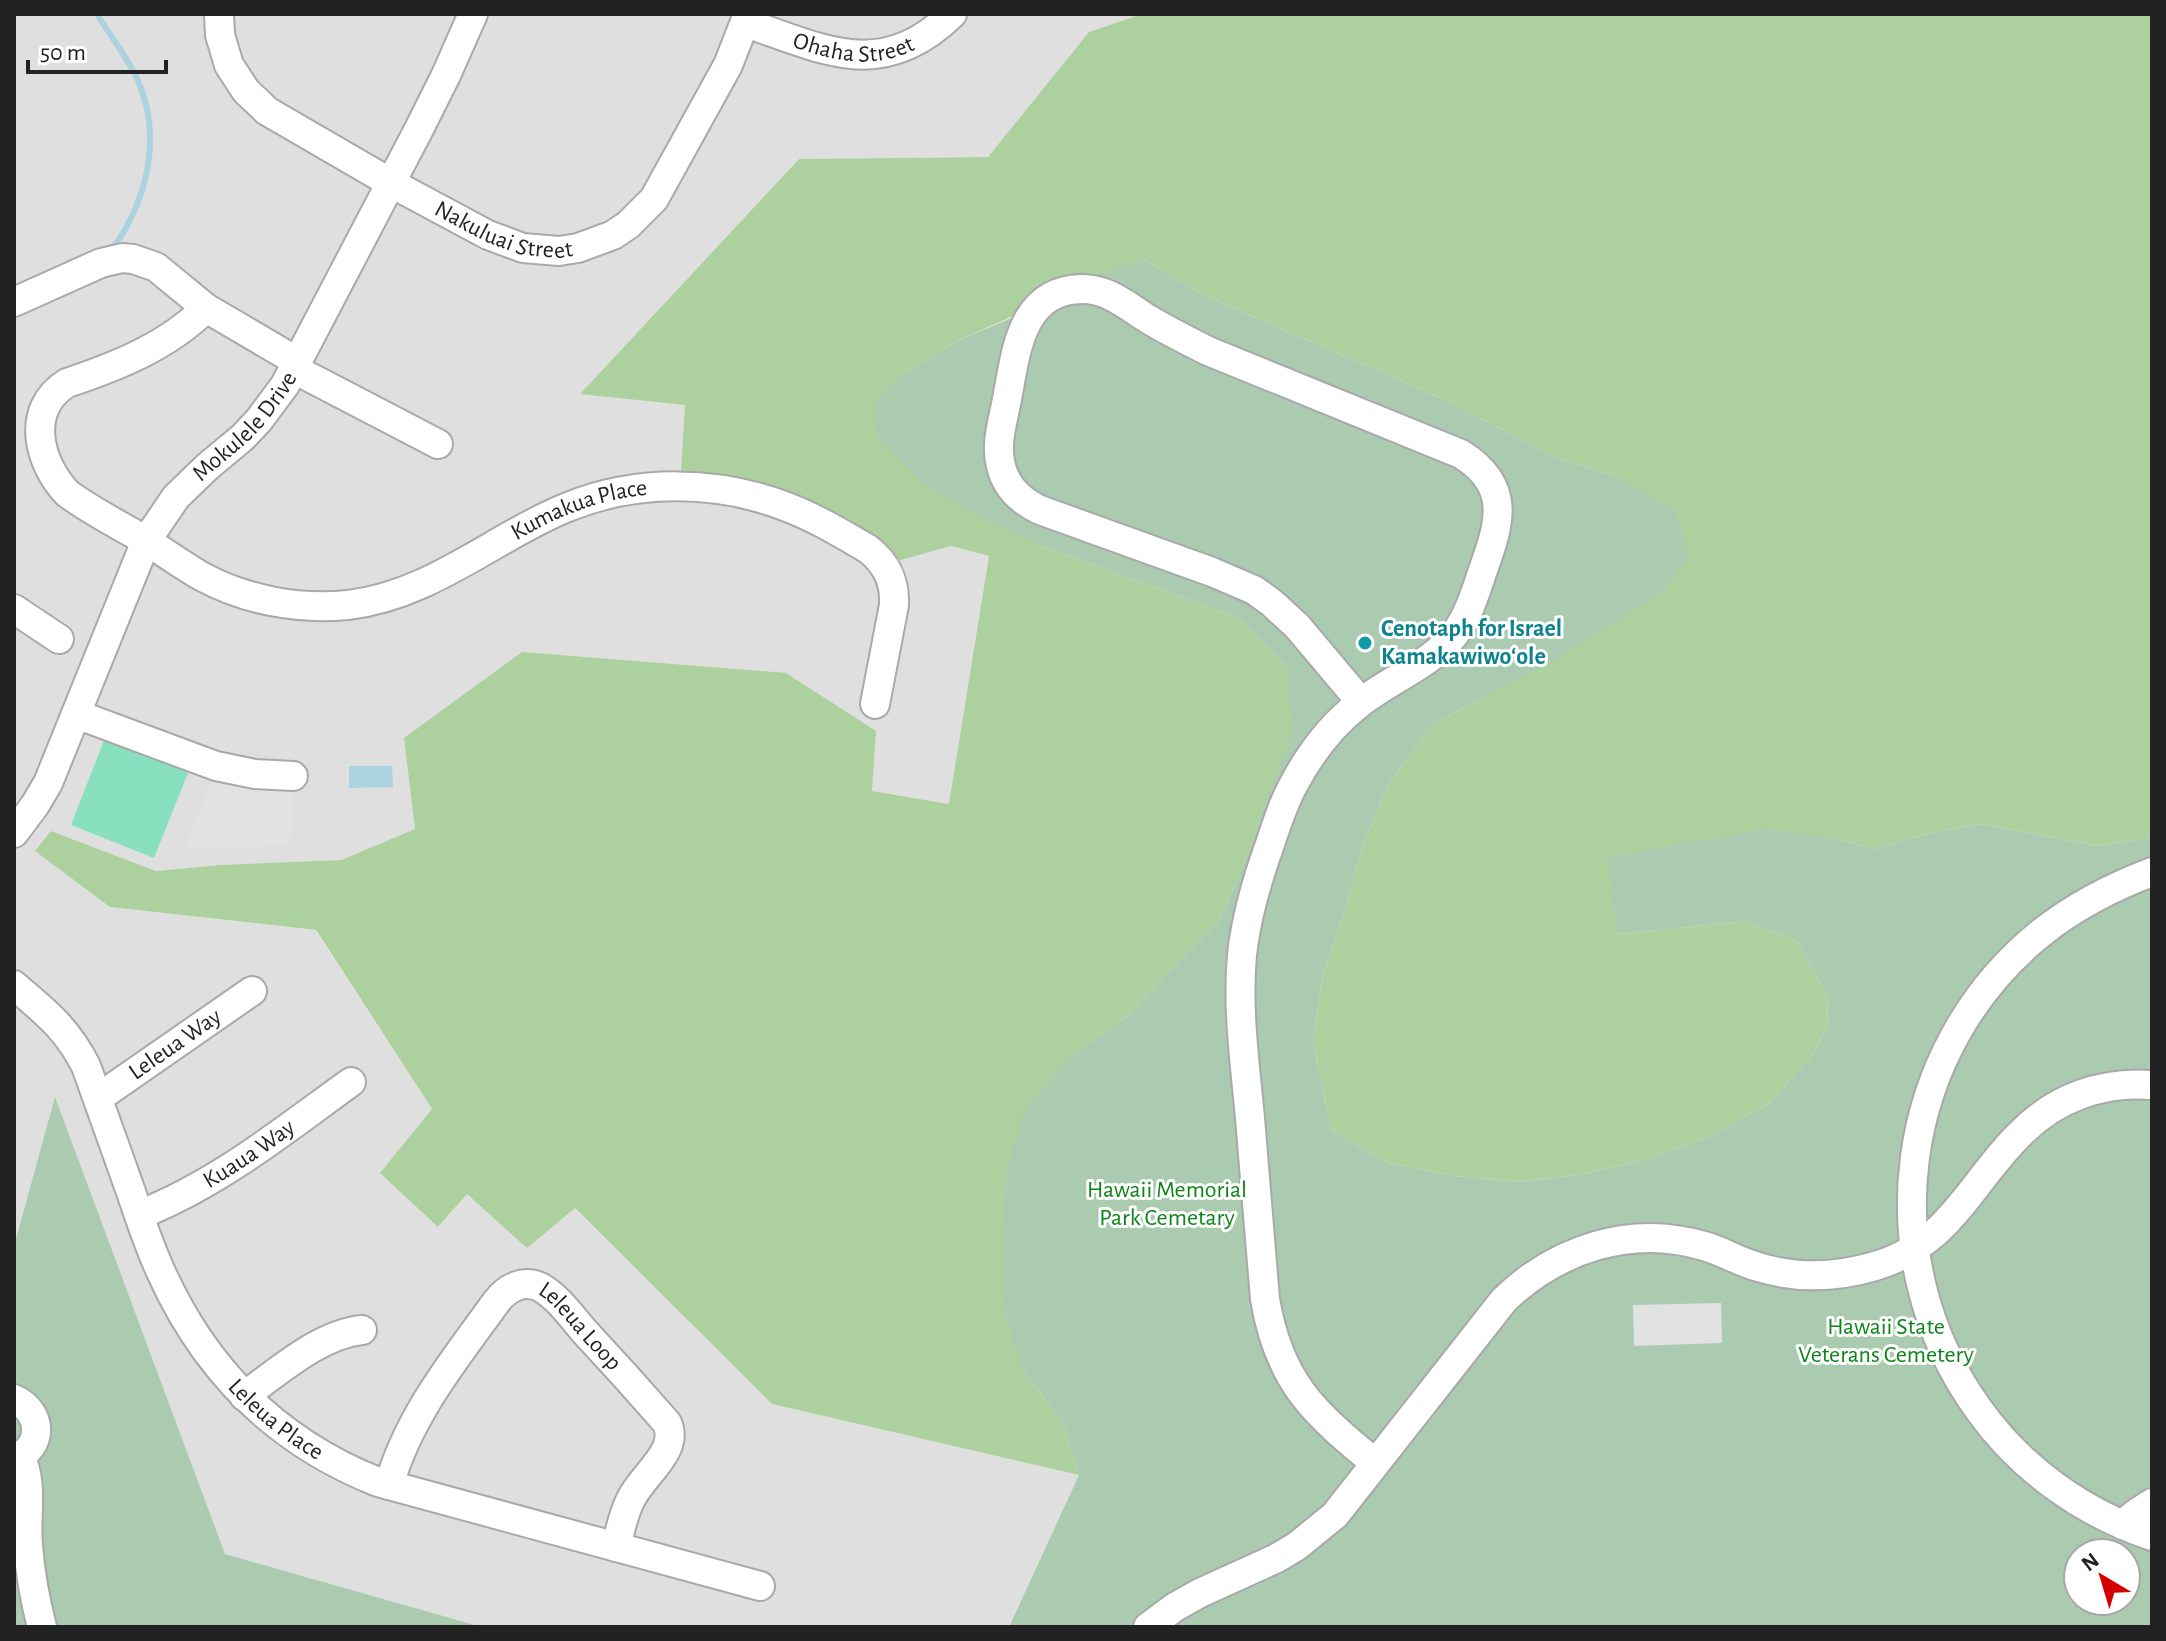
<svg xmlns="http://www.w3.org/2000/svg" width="2166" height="1641" viewBox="0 0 2166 1641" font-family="'Alegreya Sans',sans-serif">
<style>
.residential{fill:#e0dfdf}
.forest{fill:#add19e}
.cemetery{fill:#aacbaf;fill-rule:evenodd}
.pitch{fill:#88e0be}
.parking{fill:#e2e2e2}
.water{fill:#aad3df}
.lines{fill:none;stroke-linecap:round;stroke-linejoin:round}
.stream{stroke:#aad3df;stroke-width:6}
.minor-casing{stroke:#a9a9a9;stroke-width:32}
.minor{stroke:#fff;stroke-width:28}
.culture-dot{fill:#0f9aa8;stroke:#fff;stroke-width:3}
.labels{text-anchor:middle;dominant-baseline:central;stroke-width:6;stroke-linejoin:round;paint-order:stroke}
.street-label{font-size:24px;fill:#222;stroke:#fff}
.culture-label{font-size:24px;font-weight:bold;fill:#0d838f;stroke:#fff;text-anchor:start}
.park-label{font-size:24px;fill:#0c8416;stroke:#fff}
</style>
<rect width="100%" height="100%" fill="#f2efe9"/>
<polygon class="residential" points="14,14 1142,14 1089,32 988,157 799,159 581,393 686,405 759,491 880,566 951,546 989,556 950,804 871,791 405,738 415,829 341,860 220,865 156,871 51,831 110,907 315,930 432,1109 439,1227 467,1194 575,1208 772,1404 1079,1475 1009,1627 482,1627 225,1554 55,1098 14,1246"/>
<polygon class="forest" points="1142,14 2152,14 2152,838 2098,846 1982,824 1932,833 1873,849 1830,837 1617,934 1746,921 1797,941 1827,995 1828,1025 1812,1056 1768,1104 1710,1136 1648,1159 1583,1174 1519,1182 1454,1176 1388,1163 1331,1130 1313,1041 1323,974 1345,911 1363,844 1390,782 1430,727 1488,694 1620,478 1558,458 1441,398 1199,293 1143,259 959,340 902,375 1042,546 1239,618 1286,665 1293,732 1246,858 1220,919 1127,1016 1073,1055 1022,1370 1062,1421 1079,1475 772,1404 575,1208 527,1248 467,1194 438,1227 380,1173 432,1109 316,930 110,907 35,851 51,831 156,871 220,865 341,860 415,829 404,738 522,652 786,673 876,731 872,791 949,804 989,556 951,546 880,566 759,491 680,486 685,405 580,394 799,159 988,157 1089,32"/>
<g class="cemetery">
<path d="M 1143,259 L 1199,293 L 1441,398 L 1558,458 L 1620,478 L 1676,511 L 1689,556 L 1665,590 L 1549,664 L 1488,694 L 1430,727 L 1390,782 L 1363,844 L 1345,911 L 1323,974 L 1313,1041 L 1331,1130 L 1388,1163 L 1454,1176 L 1519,1182 L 1583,1174 L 1648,1159 L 1710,1136 L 1768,1104 L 1812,1056 L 1828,1025 L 1827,995 L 1797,941 L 1746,921 L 1617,934 L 1608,857 L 1765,829 L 1830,837 L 1873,849 L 1932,833 L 1982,824 L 2098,846 L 2152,838 L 2152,1627 L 1009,1627 L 1079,1475 L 1062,1421 L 1022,1370 L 1003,1306 L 1006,1172 L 1026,1107 L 1073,1055 L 1127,1016 L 1220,919 L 1246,858 L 1292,732 L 1286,665 L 1239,618 L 1042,546 L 981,518 L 923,484 L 877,435 L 876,401 L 902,375 L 959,340 L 1021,314 L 1079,281 ZM 2078,1553 L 2126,1553 L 2126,1601 L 2078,1601 Z"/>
<polygon points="55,1097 225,1554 482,1627 14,1627 14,1246"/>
</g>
<polygon class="pitch" points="106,735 190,768 154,858 71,825"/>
<g class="parking">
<polygon points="222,755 241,760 297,765 290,845 184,849"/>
<polygon points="1721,1303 1722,1343 1634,1346 1633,1305"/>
</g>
<polygon class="water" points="349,766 392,766 393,787 349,788"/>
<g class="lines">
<path class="stream" d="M 97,14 C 110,36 129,59 139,83 C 162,139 147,199 114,247"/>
<defs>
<g id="minor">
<path id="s1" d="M 219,14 L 220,35 L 229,65 L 246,91 L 267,111 L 391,183 L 488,235 L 523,248 L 559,251 L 578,248 L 613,235 L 628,225 L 654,199 L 728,65 L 748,14"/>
<path id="s2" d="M 746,23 C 825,50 882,82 952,14"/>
<polyline points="14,302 101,263 122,258 133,259 156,267 206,308 298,362"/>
<path id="s3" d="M 206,308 C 168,346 118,366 67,383 C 25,409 38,462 67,493 C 91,511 119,525 145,540 C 164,552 182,565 201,576 C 245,600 298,610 348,605 C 408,598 457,566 508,537 C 528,526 547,515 568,507 C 637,479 718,480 787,507 C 816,518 842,534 868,549 C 887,564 895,581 894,605 L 875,704"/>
<polyline points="294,369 438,444"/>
<polyline points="14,609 59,639"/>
<path d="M 1361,702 L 1297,626 L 1272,603 L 1254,590 L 1212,572 L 1040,510 C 1021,501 1006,487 1001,466 C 995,444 1003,421 1007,399 C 1016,353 1020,290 1082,289 C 1109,289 1127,306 1148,319 C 1168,331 1188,341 1208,351 L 1461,454 C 1515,488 1498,527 1481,576 C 1473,600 1466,622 1449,641 C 1424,667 1388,681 1360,703 C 1333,724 1311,752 1295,782 C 1284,801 1277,823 1270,844 C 1257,880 1246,916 1242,955 C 1237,1009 1245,1064 1250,1118 C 1255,1178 1260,1239 1265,1299 C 1279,1382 1313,1412 1375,1463"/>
<polyline points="76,714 216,766 255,774 293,776"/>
<path id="s4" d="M 14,833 L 35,805 L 48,783 L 146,541 L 176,497 L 207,467 L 243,437 L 259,420 L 285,385 L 419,129 L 446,75 L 473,14"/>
<path d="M 2152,872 C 2112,887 2075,906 2041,933 C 1896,1050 1870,1260 1979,1410 C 2021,1469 2083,1513 2152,1536"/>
<path id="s5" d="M 14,985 C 46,1013 66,1027 86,1066 C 101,1108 116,1150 131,1192 C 140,1219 149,1246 161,1272 C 206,1372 277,1442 378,1482 L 760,1586"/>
<path id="s6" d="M 98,1098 L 252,991"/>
<path id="s7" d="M 139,1215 C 218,1184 283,1131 351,1082"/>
<path d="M 244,1396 C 278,1372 320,1334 362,1330"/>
<path d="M 14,1399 C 43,1412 44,1447 14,1459"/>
<path d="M 20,1456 C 34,1484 25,1515 28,1545 C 30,1573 35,1600 42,1627"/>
<path id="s8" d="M 389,1485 C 409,1415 455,1359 497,1301 C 507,1288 524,1279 540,1287 C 558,1297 571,1316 584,1331 C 612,1361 640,1392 667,1423 C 680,1451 643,1474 631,1499 C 623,1514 620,1531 616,1547"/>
<polyline points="2123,1525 2135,1514 2152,1503"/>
<path d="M 1148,1627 L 1175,1607 L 1200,1593 L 1277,1558 L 1297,1546 L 1335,1515 L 1504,1300 C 1557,1249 1631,1224 1704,1246 C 1722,1251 1738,1261 1755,1266 C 1795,1279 1835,1278 1875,1266 C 1950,1244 1970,1183 2020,1134 C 2055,1098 2102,1081 2152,1085"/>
</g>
</defs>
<use href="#minor" class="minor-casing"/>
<use href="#minor" class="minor"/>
</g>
<circle class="culture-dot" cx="1365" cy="643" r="8"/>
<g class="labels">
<g class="street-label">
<text stroke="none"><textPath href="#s2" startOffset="112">Ohaha Street</textPath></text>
<text stroke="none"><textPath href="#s1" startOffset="380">Nakuluai Street</textPath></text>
<text stroke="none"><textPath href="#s4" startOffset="474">Mokulele Drive</textPath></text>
<text stroke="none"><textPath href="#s3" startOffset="848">Kumakua Place</textPath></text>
<text stroke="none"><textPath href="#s6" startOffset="94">Leleua Way</textPath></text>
<text stroke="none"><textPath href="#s7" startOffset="126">Kuaua Way</textPath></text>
<text stroke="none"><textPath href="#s8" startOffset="320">Leleua Loop</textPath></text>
<text stroke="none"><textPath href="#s5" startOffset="518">Leleua Place</textPath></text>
</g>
<g class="culture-label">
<text x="1381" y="629">Cenotaph for Israel<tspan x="1381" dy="28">Kamakawiwoʻole</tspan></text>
</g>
<g class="park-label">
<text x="1167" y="1190">Hawaii Memorial<tspan x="1167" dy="28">Park Cemetary</tspan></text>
<text x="1886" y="1327">Hawaii State<tspan x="1886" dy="28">Veterans Cemetery</tspan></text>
</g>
</g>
<rect width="2166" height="1641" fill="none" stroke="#222222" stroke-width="32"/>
<g transform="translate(2102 1577) rotate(322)"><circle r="38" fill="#ffffff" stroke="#a7a7a7" stroke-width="2"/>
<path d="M0-6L14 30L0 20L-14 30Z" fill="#d40000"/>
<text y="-12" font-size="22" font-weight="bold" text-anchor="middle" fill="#222222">N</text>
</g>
<path d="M28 60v12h138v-12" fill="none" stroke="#222222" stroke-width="4"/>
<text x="40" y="60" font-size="24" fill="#222222" stroke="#ffffff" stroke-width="6" paint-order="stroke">50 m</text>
</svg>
